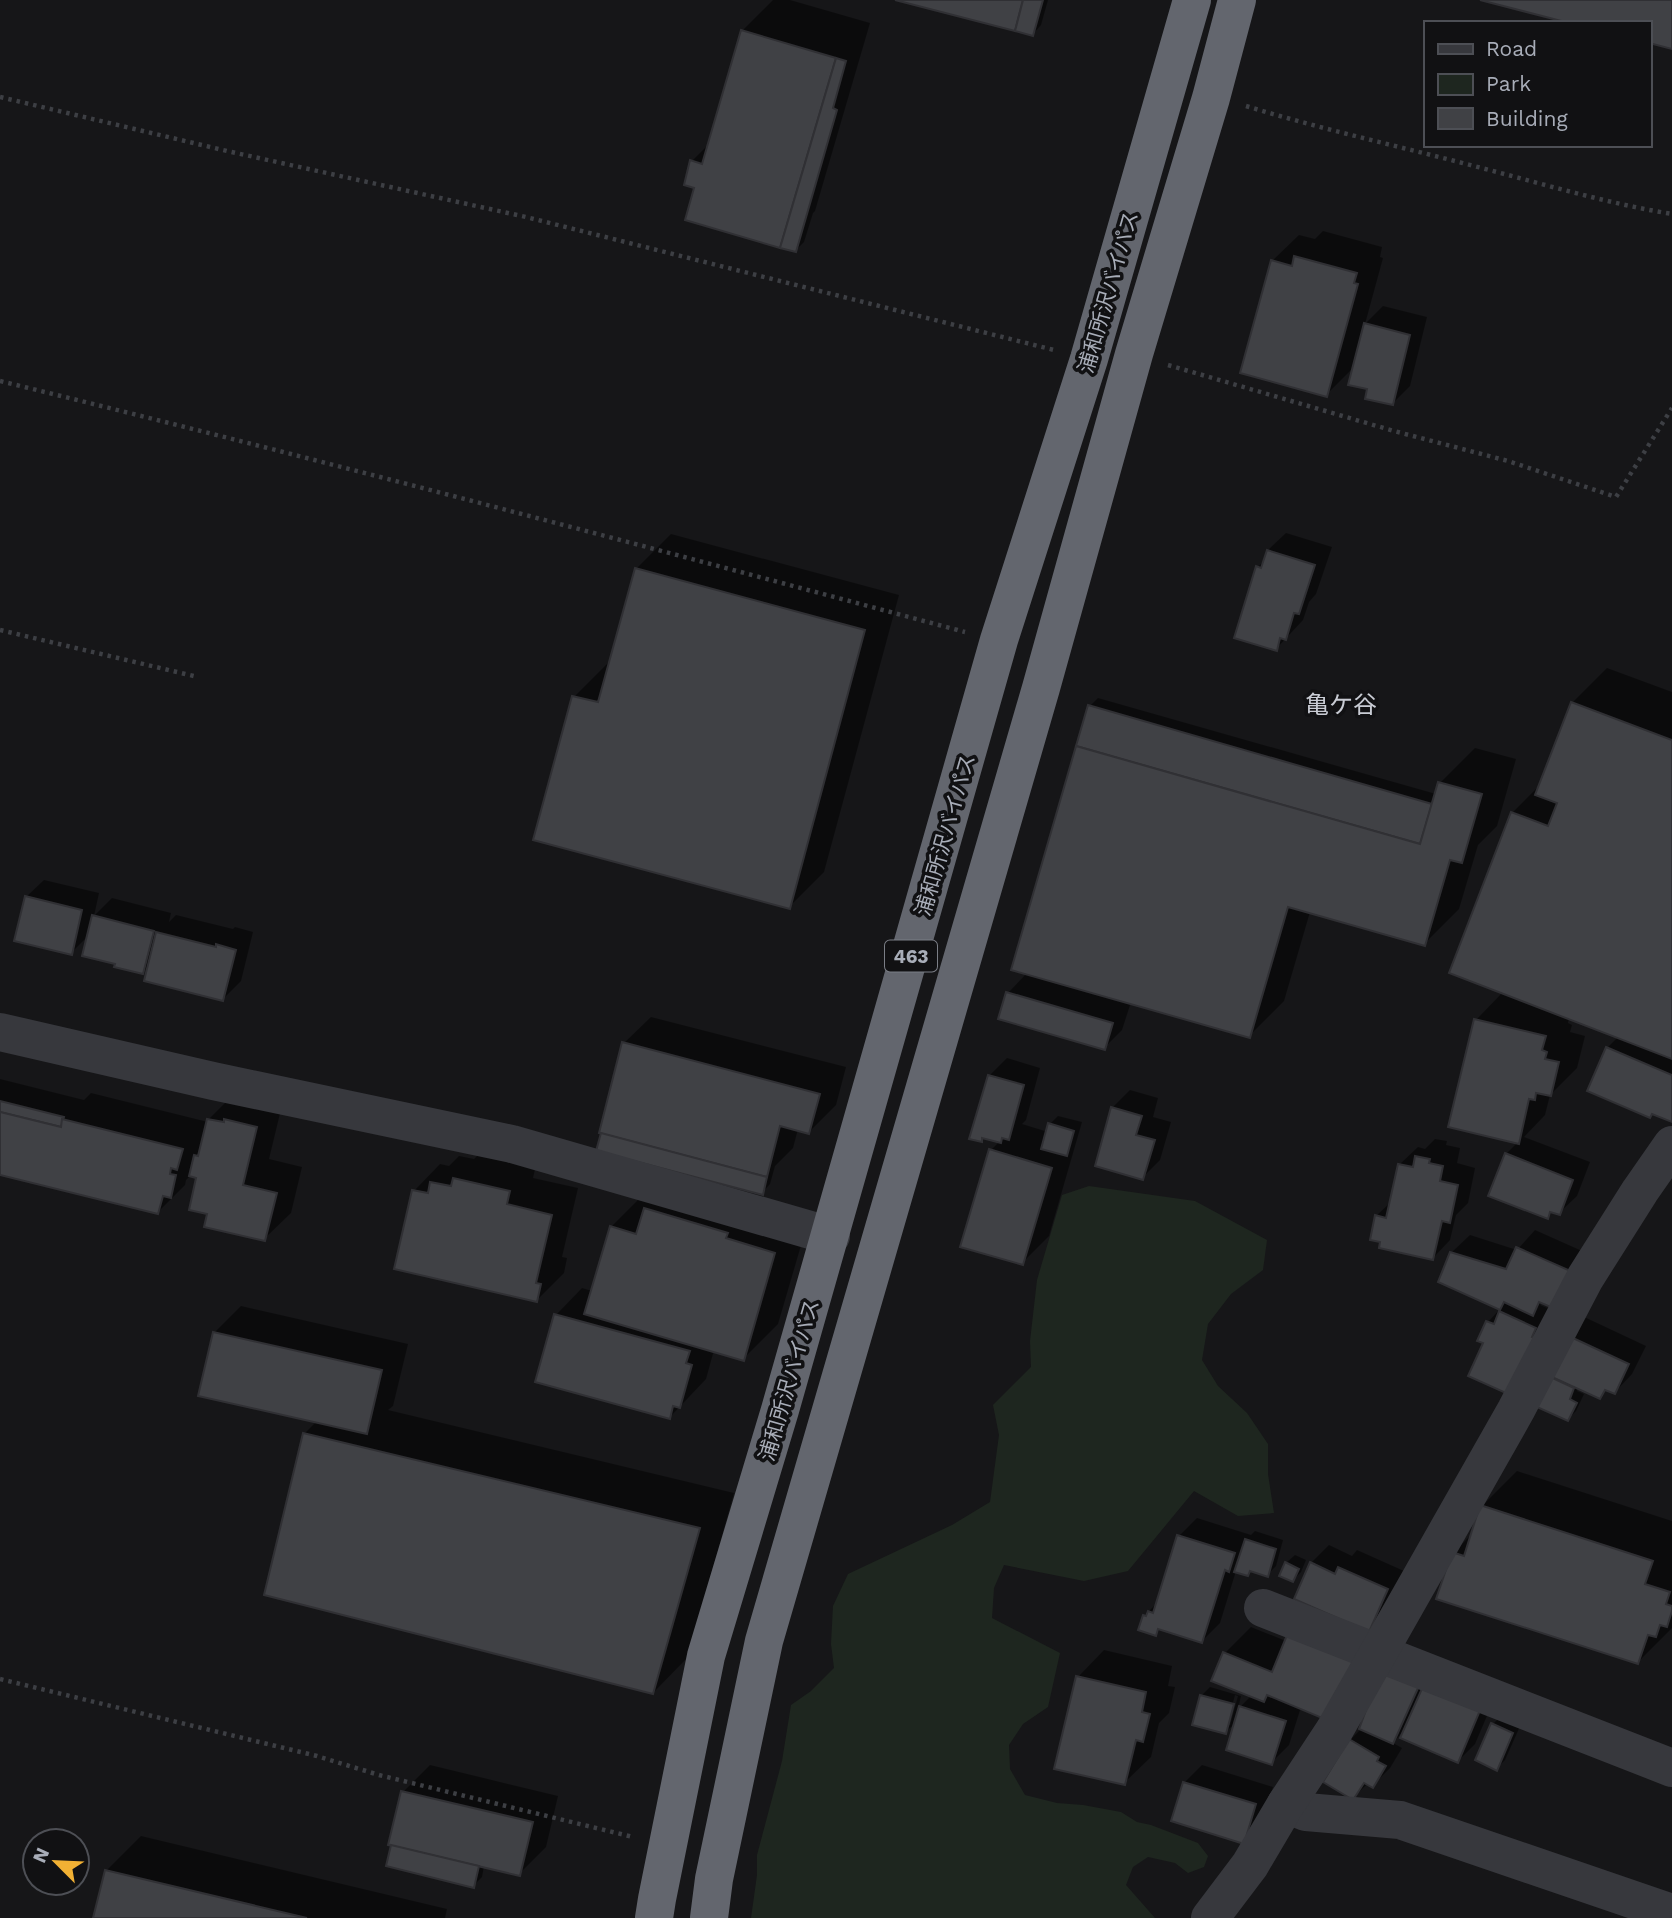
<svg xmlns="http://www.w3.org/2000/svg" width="1672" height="1918" viewBox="0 0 1672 1918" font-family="'Work Sans','Noto Sans JP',sans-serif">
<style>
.green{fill:#1e261f}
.shadow{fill:#0007;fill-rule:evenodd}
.building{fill:#404145;stroke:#303034;stroke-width:2}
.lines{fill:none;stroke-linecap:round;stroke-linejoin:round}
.path{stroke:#3d3f44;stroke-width:4.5;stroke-dasharray:3.5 5;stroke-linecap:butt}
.minor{stroke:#37383d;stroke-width:38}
.highway{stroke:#63666e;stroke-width:38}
.labels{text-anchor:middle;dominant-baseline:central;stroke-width:7;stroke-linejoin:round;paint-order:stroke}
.shield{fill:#111113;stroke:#7b7e86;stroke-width:2}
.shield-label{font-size:19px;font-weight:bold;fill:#a8adb8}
.street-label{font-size:21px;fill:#a8adb8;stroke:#111113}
.quarter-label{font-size:24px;fill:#c9ccd4;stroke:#111113}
</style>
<rect width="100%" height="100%" fill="#161618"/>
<polygon class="green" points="1089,1186 1195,1201 1267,1240 1263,1270 1231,1294 1208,1324 1202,1360 1218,1386 1247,1413 1268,1444 1268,1474 1274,1513 1238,1516 1194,1491 1128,1571 1084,1581 1004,1565 994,1588 992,1618 1060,1653 1048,1707 1023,1724 1009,1745 1010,1769 1025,1795 1057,1803 1083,1805 1121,1812 1137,1822 1151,1825 1198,1843 1208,1856 1204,1867 1188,1873 1175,1863 1148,1857 1133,1867 1126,1885 1155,1918 751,1918 757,1875 757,1855 782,1761 791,1705 811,1691 834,1668 831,1644 833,1606 848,1574 952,1525 990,1502 999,1435 993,1405 1031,1367 1030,1341 1037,1280 1062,1195"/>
<g class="shadow">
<polygon points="773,0 790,0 870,23 815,211 813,213 804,242 796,250 696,187 692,161 709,144 742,31"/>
<polygon points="902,0 1048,0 1041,25 1033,34"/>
<polygon points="1323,231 1382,247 1380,257 1383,258 1365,324 1383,306 1427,317 1410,386 1392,404 1369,388 1354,367 1326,395 1272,261 1299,235 1315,239"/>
<polygon points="1286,533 1332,547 1316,594 1309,602 1303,620 1276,649 1258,567 1266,559 1268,550"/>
<polygon points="671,534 899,595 824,872 789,907 574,697 609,662 611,662 636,569"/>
<polygon points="1607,668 1672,692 1672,1120 1607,1048 1619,1036 1569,1017 1568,1023 1572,1025 1570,1032 1585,1036 1577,1068 1550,1095 1545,1115 1524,1137 1590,1162 1577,1196 1559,1213 1553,1211 1547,1217 1506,1154 1518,1142 1476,1020 1503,992 1512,813 1542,783 1572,703"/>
<polygon points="1098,698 1436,794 1440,783 1475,748 1516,759 1497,826 1478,845 1459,909 1424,944 1310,912 1284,1001 1249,1036 1131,1002 1122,1030 1104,1048 1008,993 1028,972 1090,706"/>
<polygon points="44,880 99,893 94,916 112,898 171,913 169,922 176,915 233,929 235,927 253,932 241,981 223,999 150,965 143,972 89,935 71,953 26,897"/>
<polygon points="651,1017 846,1067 836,1105 809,1132 798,1129 793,1148 775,1166 770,1184 762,1193 698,1176 697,1179 809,1218 778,1324 743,1359 714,1350 706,1379 670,1417 556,1315 582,1288 592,1291 611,1227 646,1192 624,1043"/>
<polygon points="1007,1058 1040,1068 1026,1120 1022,1124 1048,1132 1050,1124 1058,1116 1082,1122 1049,1236 1022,1263 991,1150 1000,1141 985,1137 981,1140 989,1076"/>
<polygon points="0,1079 84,1100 91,1093 208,1122 208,1120 235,1093 283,1101 269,1159 302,1167 291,1213 264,1239 210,1213 198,1177 191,1175 186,1180 185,1185 158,1212 0,1173"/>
<polygon points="1130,1090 1158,1098 1153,1117 1171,1122 1160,1160 1142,1178 1112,1108"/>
<polygon points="1435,1139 1447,1141 1446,1145 1460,1148 1457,1163 1475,1168 1468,1203 1456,1215 1450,1240 1433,1258 1376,1216 1392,1201 1400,1164 1418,1147 1425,1149"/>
<polygon points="481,1152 536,1165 533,1178 578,1188 562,1257 567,1258 564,1273 537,1300 414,1191 440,1164 449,1166 459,1156 474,1159"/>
<polygon points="1535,1230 1591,1255 1542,1302 1540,1305 1552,1310 1526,1374 1480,1340 1488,1322 1501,1308 1441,1282 1452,1252 1470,1235 1517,1250"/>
<polygon points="241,1306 408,1344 393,1406 388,1410 734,1493 688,1657 653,1693 304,1434 317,1421 214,1333"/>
<polygon points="1580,1315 1646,1346 1632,1374 1615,1392 1608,1389 1600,1397 1579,1387 1577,1391 1584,1394 1576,1411 1568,1419 1546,1372"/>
<polygon points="1517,1471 1672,1521 1672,1628 1638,1662 1453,1553 1473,1533 1482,1506"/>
<polygon points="1197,1518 1251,1535 1255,1531 1283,1540 1276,1566 1267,1575 1252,1570 1247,1574 1236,1571 1220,1623 1202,1641 1161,1628 1156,1634 1144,1616 1157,1603 1179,1536"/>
<path d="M 1329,1545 L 1352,1556 L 1357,1550 L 1404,1571 L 1371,1627 L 1301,1707 L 1289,1745 L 1271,1763 L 1235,1723 L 1226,1732 L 1201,1696 L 1210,1687 L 1241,1696 L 1238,1709 L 1252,1695 L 1225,1653 L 1251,1627 L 1286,1641 L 1315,1606 L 1311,1563 ZM 1235,1695 L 1238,1696 L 1230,1725 L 1227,1725 Z"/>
<polygon points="1295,1555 1306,1560 1301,1572 1293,1580 1286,1563"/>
<polygon points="1104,1650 1172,1666 1168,1686 1175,1687 1169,1713 1159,1723 1151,1757 1124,1783 1078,1677"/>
<polygon points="1382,1671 1498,1690 1475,1744 1458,1761 1406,1728 1393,1743 1402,1748 1390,1768 1372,1786 1368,1783 1353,1798 1350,1740 1361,1729"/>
<polygon points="1501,1716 1521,1724 1505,1760 1497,1768 1493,1724"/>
<polygon points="430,1765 558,1796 546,1847 519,1874 484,1866 482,1877 473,1886 403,1792"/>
<polygon points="1202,1765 1273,1787 1261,1825 1244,1842 1184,1783"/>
<polygon points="141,1836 447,1909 445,1918 95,1918 106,1871"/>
</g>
<g class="building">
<polygon points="895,0 1023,0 1015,31"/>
<polygon points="1023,0 1043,0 1033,36 1015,31"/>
<polygon points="1480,0 1672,0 1672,49 1649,43 1649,23 1569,23"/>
<polygon points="741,30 836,58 780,248 685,220 694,188 684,185 690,160 702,164"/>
<polygon points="836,58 846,61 833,108 837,110 796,252 780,248"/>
<polygon points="1294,256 1357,273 1354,283 1358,284 1327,397 1240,373 1271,260 1292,266"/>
<polygon points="1364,323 1410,335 1393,405 1365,399 1367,389 1348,385"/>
<polygon points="1267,550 1315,565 1299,614 1294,613 1286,640 1280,638 1277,651 1234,638 1256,566 1261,568"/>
<polygon points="635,568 865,630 790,909 533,840 572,696 598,702"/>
<polygon points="1571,702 1672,740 1672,1059 1449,973 1511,812 1548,826 1557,803 1535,795"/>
<polygon points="1088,705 1432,804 1420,844 1076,746"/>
<polygon points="1076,746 1420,844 1438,782 1482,794 1462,863 1450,860 1425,946 1288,907 1250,1038 1011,970"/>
<polygon points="25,896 82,910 72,955 14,941"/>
<polygon points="92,915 154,931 143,974 114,967 115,964 82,956"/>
<polygon points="156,932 216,947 216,944 236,950 223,1001 144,981"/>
<polygon points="1006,992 1113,1023 1105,1050 998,1019"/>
<polygon points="1474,1019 1546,1036 1542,1050 1547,1052 1545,1059 1559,1062 1551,1096 1536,1093 1535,1100 1529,1099 1519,1144 1448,1127"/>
<polygon points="622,1042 820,1094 809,1134 780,1126 767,1177 599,1133"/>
<polygon points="1606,1047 1672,1075 1672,1122 1652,1114 1650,1118 1587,1091"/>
<polygon points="988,1075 1024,1085 1009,1140 1002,1138 1001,1143 982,1138 982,1142 969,1139"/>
<polygon points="0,1101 64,1117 61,1127 0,1112"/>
<polygon points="1111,1107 1142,1116 1136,1135 1155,1140 1143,1180 1095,1166"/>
<polygon points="0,1112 61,1127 62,1119 183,1149 177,1170 171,1168 170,1174 176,1175 171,1198 163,1196 158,1214 0,1175"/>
<polygon points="207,1119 224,1122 224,1119 257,1127 243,1185 277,1193 265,1241 204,1227 207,1214 189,1210 196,1178 189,1176 194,1155 198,1156"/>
<polygon points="1048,1123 1074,1131 1067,1156 1041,1149"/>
<polygon points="601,1133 767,1177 763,1195 596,1151"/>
<polygon points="989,1149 1052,1168 1023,1265 960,1247"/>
<polygon points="1505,1153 1573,1180 1560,1215 1550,1212 1548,1219 1488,1196"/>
<polygon points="1415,1156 1430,1159 1429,1163 1443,1166 1440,1181 1458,1185 1450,1223 1442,1221 1433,1260 1379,1248 1380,1242 1370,1240 1375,1215 1386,1218 1398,1164 1413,1167"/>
<polygon points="453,1178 510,1191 507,1204 552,1215 536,1283 541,1284 537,1302 394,1269 412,1190 428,1193 430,1182 451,1186"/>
<polygon points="644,1208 728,1233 726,1238 775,1253 744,1361 584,1314 610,1226 636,1234"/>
<polygon points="1516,1247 1575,1273 1558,1310 1539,1302 1533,1316 1504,1302 1500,1310 1438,1282 1450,1252 1506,1269"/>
<polygon points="1499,1311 1536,1328 1532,1337 1534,1338 1508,1394 1468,1376 1483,1343 1477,1341 1486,1321 1494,1324"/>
<polygon points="554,1314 690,1351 686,1363 692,1365 680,1408 673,1406 670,1419 535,1382"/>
<polygon points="213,1332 382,1370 367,1434 198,1396"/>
<polygon points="1560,1332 1629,1364 1615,1394 1605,1390 1600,1399 1541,1372"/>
<polygon points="1542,1373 1574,1388 1570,1399 1577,1403 1568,1421 1528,1403"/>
<polygon points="303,1433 700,1528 653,1694 264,1595"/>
<polygon points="1480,1505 1653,1561 1645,1584 1670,1592 1666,1604 1672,1606 1672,1611 1667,1627 1660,1625 1656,1637 1648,1635 1638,1664 1436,1599 1452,1552 1464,1556"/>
<polygon points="1177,1535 1235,1553 1229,1572 1225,1570 1202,1643 1158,1629 1156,1636 1138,1630 1143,1615 1146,1616 1148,1611 1153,1613"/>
<polygon points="1245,1539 1276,1549 1268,1577 1250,1571 1248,1576 1234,1572"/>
<polygon points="1285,1562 1299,1569 1293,1582 1279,1576"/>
<polygon points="1310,1562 1335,1574 1338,1567 1388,1589 1369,1632 1294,1599"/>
<polygon points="1289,1630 1360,1659 1334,1723 1267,1695 1264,1702 1211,1681 1223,1652 1272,1672"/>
<polygon points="1381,1670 1419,1686 1393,1744 1359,1729"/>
<polygon points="1076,1676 1146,1692 1142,1712 1150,1714 1143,1742 1136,1740 1125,1785 1054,1769"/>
<polygon points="1424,1684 1481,1708 1458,1763 1400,1738"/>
<polygon points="1200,1695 1234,1704 1226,1734 1192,1725"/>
<polygon points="1239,1706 1286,1721 1272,1765 1226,1750"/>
<polygon points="1491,1723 1513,1733 1497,1771 1475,1760"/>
<polygon points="1349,1739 1379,1757 1377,1761 1386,1766 1373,1788 1364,1783 1353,1800 1323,1782"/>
<polygon points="1183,1782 1256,1804 1244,1844 1171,1821"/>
<polygon points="401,1791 533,1822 520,1876 388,1845"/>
<polygon points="391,1845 479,1866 474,1888 386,1866"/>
<polygon points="105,1870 307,1918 93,1918"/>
</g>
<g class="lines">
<g class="path">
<polyline points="0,97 227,151 526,217 1054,350"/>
<path d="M 1246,106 C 1321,129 1398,146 1474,166 C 1540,183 1605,203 1672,214"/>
<polyline points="1168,365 1394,431 1508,461 1616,497 1672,408"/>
<path d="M 0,381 C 323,460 644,546 965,632"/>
<polyline points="0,630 198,677"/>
<polyline points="0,1679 317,1756 379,1775 633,1837"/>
</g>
<g class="minor">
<polyline points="0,1032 213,1081 512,1144 831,1236"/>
<polyline points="1263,1608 1672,1768"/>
<polyline points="1286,1804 1306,1812 1400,1820 1672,1913"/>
<polyline points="1210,1918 1250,1865 1286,1804 1334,1731 1516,1410 1585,1278 1640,1191 1672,1145"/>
</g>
<g class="highway">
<polyline points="654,1918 657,1899 706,1656 780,1410 999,640 1089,359 1192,0"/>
<polyline points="709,1918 714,1879 764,1641 1041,688 1134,354 1211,98 1237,0"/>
</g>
</g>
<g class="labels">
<rect class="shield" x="885" y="940.5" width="52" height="31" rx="5"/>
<g class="shield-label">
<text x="911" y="956">463</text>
</g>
<g class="street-label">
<text transform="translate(1108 292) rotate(-74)">浦和所沢バイパス</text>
<text transform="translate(945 835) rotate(-74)">浦和所沢バイパス</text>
<text transform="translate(789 1380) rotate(-74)">浦和所沢バイパス</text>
</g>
<g class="quarter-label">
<text x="1341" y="705">亀ケ谷</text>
</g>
</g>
<rect x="1424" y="21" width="228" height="126" fill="#111113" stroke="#4d4f55" stroke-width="2"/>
<rect x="1438" y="44" width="35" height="10" fill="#37383d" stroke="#4d4f55" stroke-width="2"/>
<text x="1486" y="56" font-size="21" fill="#a8adb8">Road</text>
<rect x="1438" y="74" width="35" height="21" fill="#1e261f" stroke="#4d4f55" stroke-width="2"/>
<text x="1486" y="91" font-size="21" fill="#a8adb8">Park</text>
<rect x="1438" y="108" width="35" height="21" fill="#404145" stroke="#4d4f55" stroke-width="2"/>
<text x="1486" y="126" font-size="21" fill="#a8adb8">Building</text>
<g transform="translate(56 1862) rotate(294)"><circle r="33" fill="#111113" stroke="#4d4f55" stroke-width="2"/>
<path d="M0-5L12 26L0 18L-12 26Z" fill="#f2b134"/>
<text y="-10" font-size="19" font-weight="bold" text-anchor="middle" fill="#a8adb8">N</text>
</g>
</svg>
